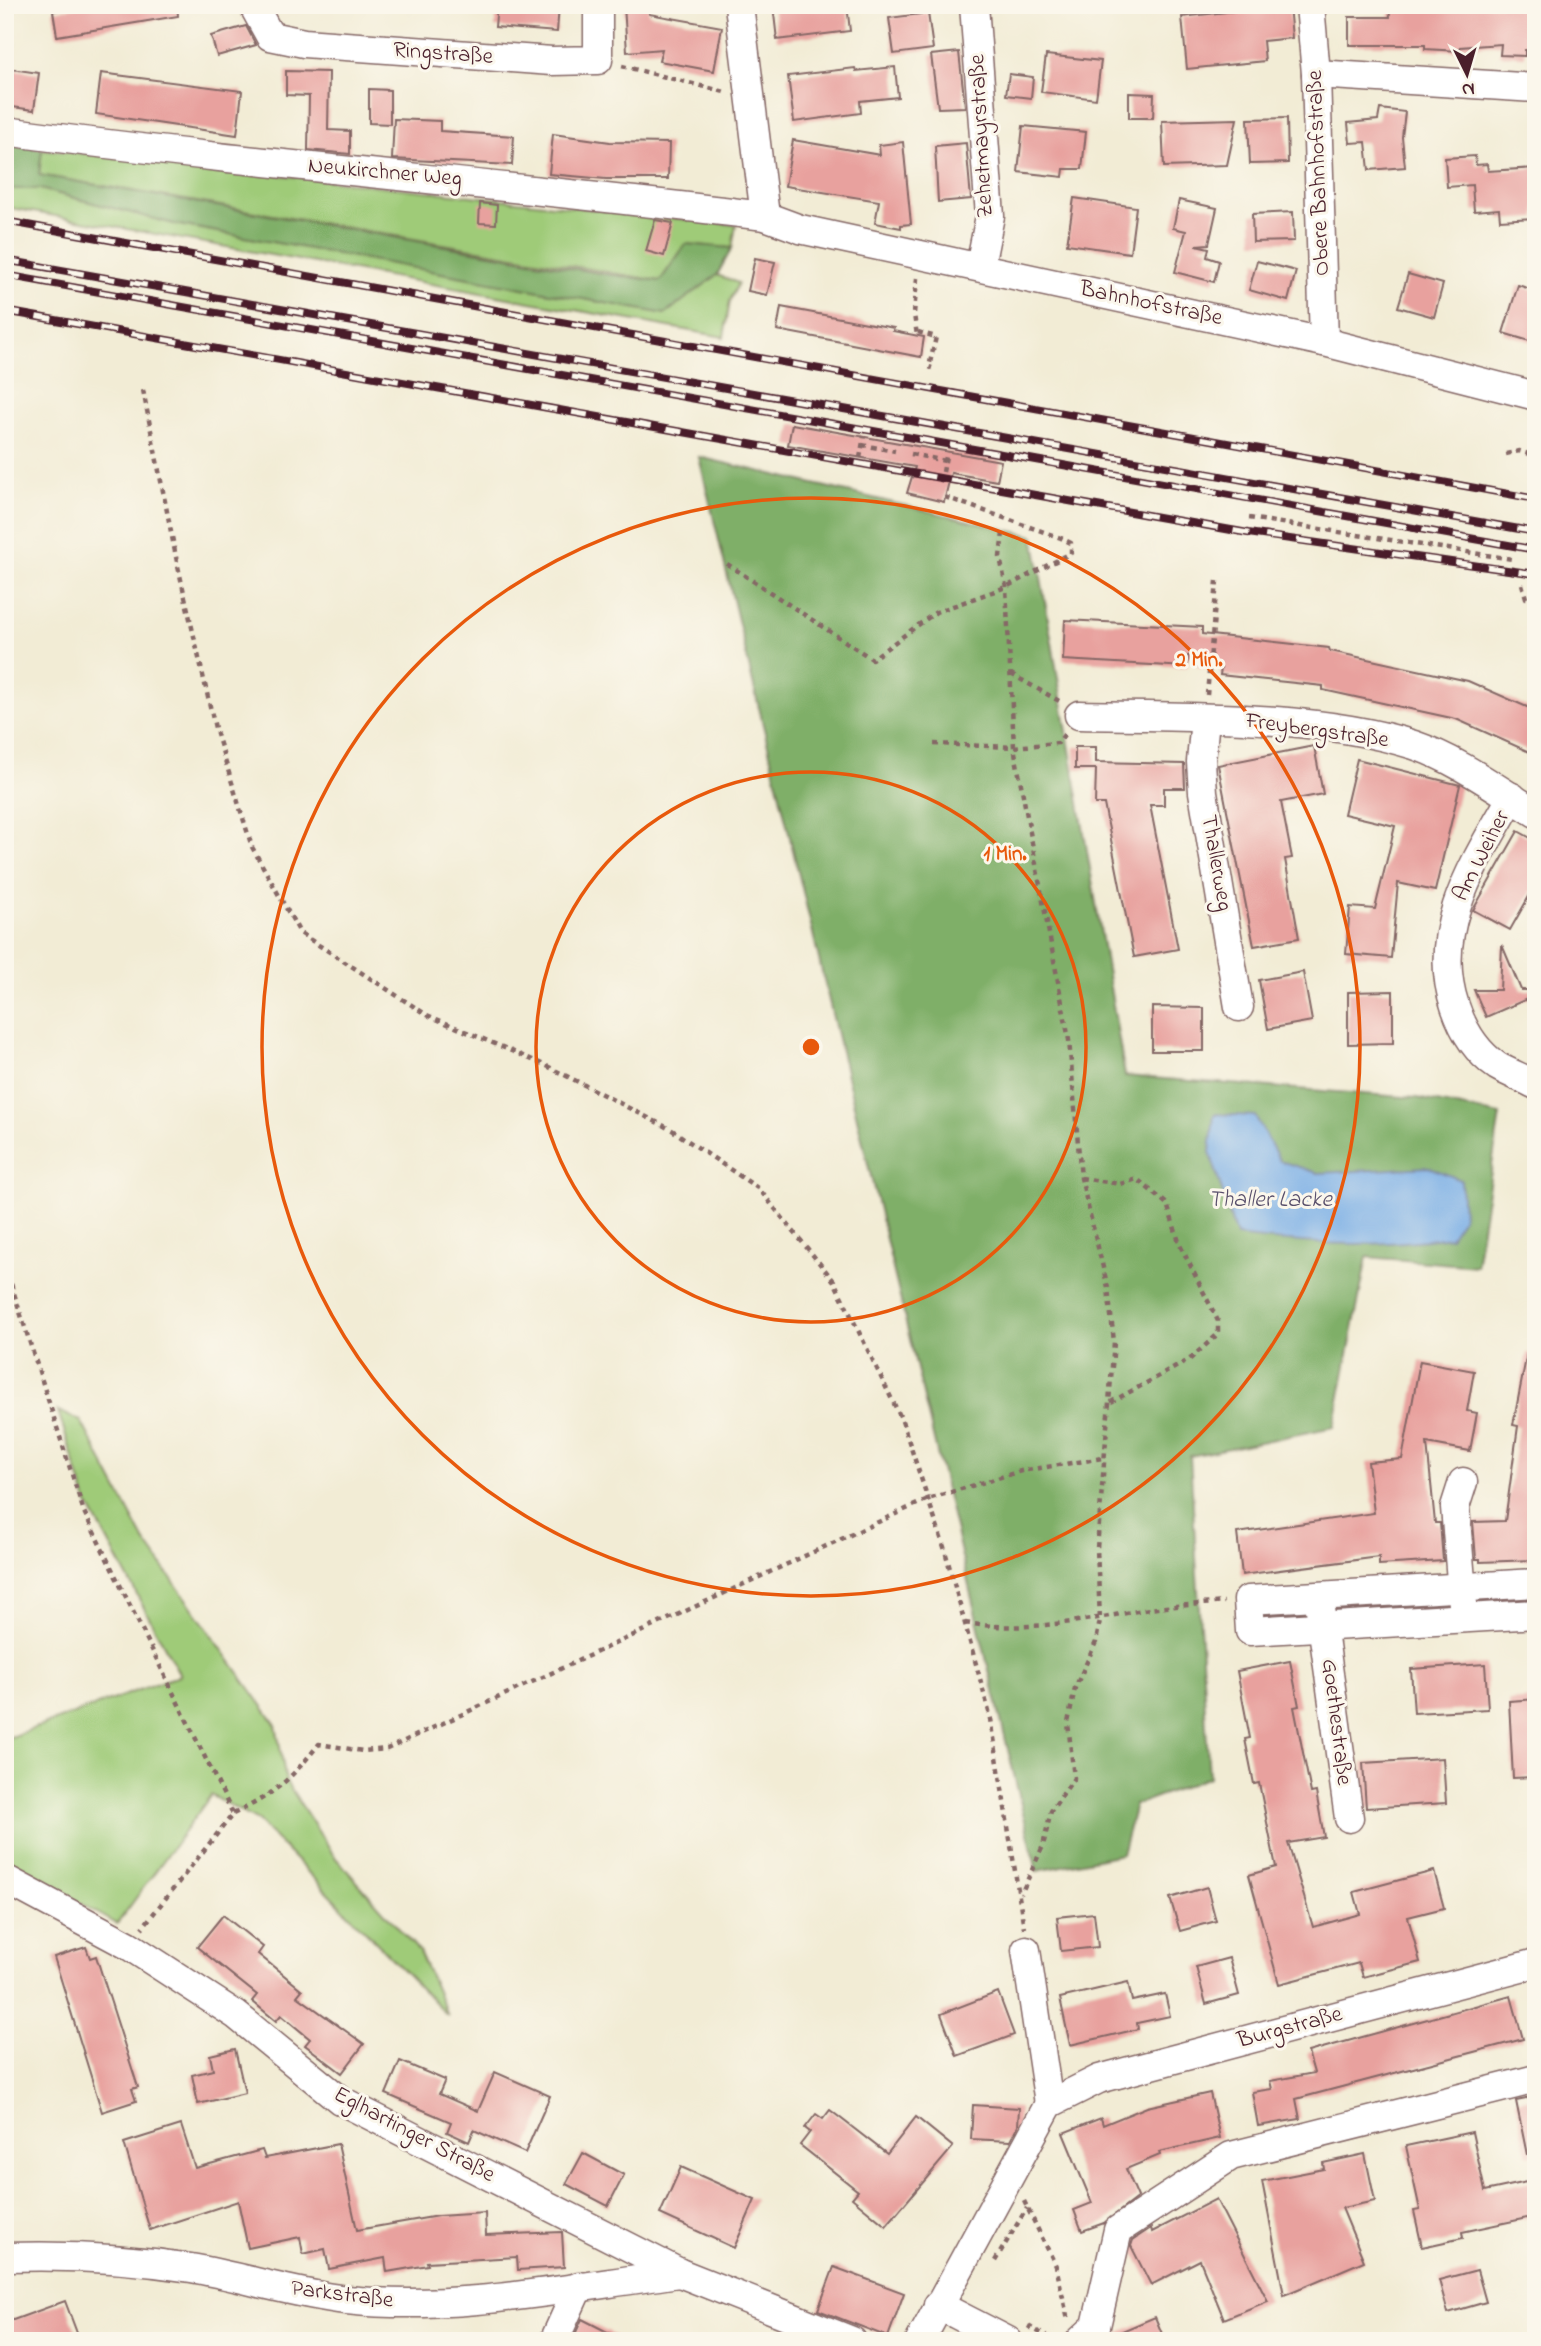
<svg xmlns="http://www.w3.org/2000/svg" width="1541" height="2346" viewBox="0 0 1541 2346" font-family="'Indie Flower',sans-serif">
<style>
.green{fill:#9fcb78;stroke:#747552;stroke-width:2}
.forest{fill:#7faf68;stroke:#64674a;stroke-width:2}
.water{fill:#76ace5;stroke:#606688;stroke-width:2}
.building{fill:#e8a19e}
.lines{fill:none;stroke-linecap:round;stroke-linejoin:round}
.minor-casing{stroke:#856766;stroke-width:31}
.path{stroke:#856766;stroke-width:4.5;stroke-dasharray:5 5;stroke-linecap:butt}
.minor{stroke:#fff;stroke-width:28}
.rail-casing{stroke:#4a1f2b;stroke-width:8}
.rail{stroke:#fbf7ec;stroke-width:5;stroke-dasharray:16;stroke-linecap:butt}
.ring{fill:none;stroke:#e8590c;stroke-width:3.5}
.labels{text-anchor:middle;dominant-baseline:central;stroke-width:6;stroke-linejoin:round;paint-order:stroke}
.street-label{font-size:23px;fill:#4a1f2b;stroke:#fbf7ec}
.water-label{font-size:24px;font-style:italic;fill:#59506c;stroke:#fbf7ec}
.centre{fill:#e8590c;stroke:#fbf7ec;stroke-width:3.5}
.ring-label{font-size:21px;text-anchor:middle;font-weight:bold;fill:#e8590c;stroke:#fbf7ec;stroke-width:6;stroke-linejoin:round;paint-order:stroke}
</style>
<rect width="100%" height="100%" fill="#fbf7ec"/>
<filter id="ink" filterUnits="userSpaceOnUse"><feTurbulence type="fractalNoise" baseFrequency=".0143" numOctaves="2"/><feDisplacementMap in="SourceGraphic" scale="14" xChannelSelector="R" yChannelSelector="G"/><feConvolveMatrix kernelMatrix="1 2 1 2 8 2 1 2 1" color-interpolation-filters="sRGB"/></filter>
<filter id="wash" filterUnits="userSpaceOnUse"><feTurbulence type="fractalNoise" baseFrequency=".00686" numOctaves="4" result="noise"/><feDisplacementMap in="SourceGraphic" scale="28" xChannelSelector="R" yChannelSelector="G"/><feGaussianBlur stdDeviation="1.57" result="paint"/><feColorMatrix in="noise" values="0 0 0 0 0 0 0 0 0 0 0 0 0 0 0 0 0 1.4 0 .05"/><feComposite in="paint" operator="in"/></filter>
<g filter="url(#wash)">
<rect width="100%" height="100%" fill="#f2ecd5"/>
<g class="green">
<polygon points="42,149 736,225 732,248 686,244 660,281 39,175"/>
<polygon points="5,189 40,189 174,224 665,314 717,275 738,283 730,301 724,337 5,207"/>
<polygon points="58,1411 81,1421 144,1540 276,1725 286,1781 334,1856 419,1951 448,2016 258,1821 211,1795 117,1924 5,1861 5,1739 180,1675 87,1502"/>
</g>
<g class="forest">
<polygon points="5,144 42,149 39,175 605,274 660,281 686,244 732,248 717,275 665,314 174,224 40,189 5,189"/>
<polygon points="699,457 1034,536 1125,1076 1417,1098 1500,1115 1476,1266 1367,1257 1334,1427 1190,1456 1209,1777 1135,1805 1122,1854 1037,1871"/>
</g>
<path class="water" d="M 1214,1114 L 1255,1116 L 1280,1161 L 1318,1173 L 1429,1167 L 1461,1180 L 1463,1218 L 1450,1237 C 1379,1248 1308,1245 1236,1236 L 1210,1152 Z"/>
<g id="blocks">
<g class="building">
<polygon points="89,5 177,5 178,16 57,36 53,11"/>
<polygon points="497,5 559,5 557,32 495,27"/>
<polygon points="624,5 648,5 649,14 722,27 714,71 659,61 662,49 627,52"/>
<polygon points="773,5 847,5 850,31 777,40"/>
<polygon points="1289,5 1292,38 1263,41 1265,61 1187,69 1182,17"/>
<polygon points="1389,5 1536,5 1536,50 1525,50 1525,56 1500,55 1501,44 1460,47 1460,51 1425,49 1425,45 1349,45 1349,17 1390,17"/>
<polygon points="928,13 933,49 894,54 889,18"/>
<polygon points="246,26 256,45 217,56 211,36"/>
<polygon points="959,52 965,107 938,108 931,55"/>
<polygon points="1046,55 1101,61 1096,99 1041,92"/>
<polygon points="895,67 898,97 860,101 861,113 794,122 788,76 855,68 856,71"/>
<polygon points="5,68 39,73 34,110 5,106"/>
<polygon points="286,71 329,72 328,130 350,131 350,154 308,150 309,96 286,95"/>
<polygon points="101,73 242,91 237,135 96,114"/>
<polygon points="1009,74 1033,77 1031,98 1006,95"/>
<polygon points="369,89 390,90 390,124 369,123"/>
<polygon points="1129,93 1154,94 1153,118 1129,118"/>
<polygon points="1380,109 1405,112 1402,137 1405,167 1369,170 1366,142 1350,143 1348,123 1378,120"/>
<polygon points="1287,118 1288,163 1250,164 1248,119"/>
<polygon points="394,119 440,121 440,131 514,136 512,165 392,159"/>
<polygon points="1237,119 1227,165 1164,167 1162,121"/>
<polygon points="1023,126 1086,132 1082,169 1064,169 1063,177 1018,172"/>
<polygon points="553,134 610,142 669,143 668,179 606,179 549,174"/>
<polygon points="793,140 880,155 879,145 903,142 911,224 901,225 901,228 875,223 879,201 785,186"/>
<polygon points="966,143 971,199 938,202 935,146"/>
<polygon points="1475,156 1476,165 1487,164 1488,171 1536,168 1536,218 1500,220 1499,209 1474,211 1472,185 1447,187 1445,158"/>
<polygon points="1074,198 1136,207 1130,253 1067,244"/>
<polygon points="1179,200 1217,208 1209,244 1196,245 1209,248 1207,257 1219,261 1214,282 1175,272 1186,231 1173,228"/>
<polygon points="480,203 497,205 496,224 479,223"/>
<polygon points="1293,212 1294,241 1253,242 1252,214"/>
<polygon points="655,220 673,223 664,256 646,251"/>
<polygon points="755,258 775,262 767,295 748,291"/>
<polygon points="1257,261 1296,271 1288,301 1249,290"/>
<polygon points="1408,274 1443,284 1434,317 1398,307"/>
<polygon points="1518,285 1536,291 1536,343 1503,333"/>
<polygon points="781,307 894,328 893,331 924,337 921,357 777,330"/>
<polygon points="792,424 1001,461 997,481 951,473 944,502 907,493 915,467 788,445"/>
<polygon points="1065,620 1202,627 1202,634 1329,648 1330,651 1468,681 1536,711 1536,755 1456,719 1323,690 1323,686 1220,675 1221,668 1198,667 1195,655 1188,656 1187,667 1063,660"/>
<polygon points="1314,746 1323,794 1281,802 1292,858 1285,859 1299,938 1254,946 1218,765"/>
<polygon points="1075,747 1096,747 1096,762 1184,764 1185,788 1164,788 1164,805 1150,805 1178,949 1134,957 1104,804 1095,804 1096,769 1075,769"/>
<polygon points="1357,759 1460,785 1435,891 1398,883 1391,958 1346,954 1350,907 1375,909 1395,826 1344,814"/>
<polygon points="1518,831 1536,841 1536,884 1510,930 1473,910"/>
<polygon points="1502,945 1521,990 1536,990 1536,995 1486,1017 1474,990 1500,990"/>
<polygon points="1303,972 1312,1021 1268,1029 1259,980"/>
<polygon points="1393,991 1393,1043 1348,1044 1348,992"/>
<polygon points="1152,1007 1204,1008 1204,1051 1152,1051"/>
<polygon points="1527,1353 1536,1354 1536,1560 1480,1562 1480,1559 1476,1559 1473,1522 1505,1521 1518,1426 1513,1425"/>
<polygon points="1420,1361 1474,1371 1467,1411 1477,1413 1470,1451 1427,1443 1435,1523 1440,1523 1443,1561 1379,1565 1379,1557 1242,1575 1237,1533 1374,1513 1368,1462 1402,1459"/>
<polygon points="1290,1661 1299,1706 1294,1707 1311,1793 1316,1792 1324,1837 1288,1843 1313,1927 1360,1914 1354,1892 1434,1871 1444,1908 1408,1917 1420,1962 1363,1977 1359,1963 1279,1984 1249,1875 1276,1867 1259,1783 1254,1784 1245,1739 1250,1738 1237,1671"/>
<polygon points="1485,1664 1488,1709 1414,1713 1411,1669"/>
<polygon points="1536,1699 1536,1777 1513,1778 1509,1701"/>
<polygon points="1443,1758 1446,1803 1366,1808 1363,1763"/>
<polygon points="1207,1887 1216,1921 1180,1931 1170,1898"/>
<polygon points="1094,1913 1098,1947 1061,1951 1057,1917"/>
<polygon points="223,1915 263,1947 258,1954 302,1990 297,1996 364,2044 342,2073 305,2045 310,2039 281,2015 276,2021 252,2001 257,1995 197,1947"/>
<polygon points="86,1947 90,1958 96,1956 138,2087 132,2089 136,2101 102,2112 54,1957"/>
<polygon points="1229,1958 1239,1995 1206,2004 1196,1967"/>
<polygon points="1128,1982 1132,2001 1165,1994 1170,2016 1137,2023 1138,2029 1070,2045 1060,1998"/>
<polygon points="998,1992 1014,2035 957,2056 941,2014"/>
<polygon points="1511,1996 1523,2039 1296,2099 1300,2119 1258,2126 1252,2092 1272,2089 1270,2081 1314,2073 1308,2052"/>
<polygon points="235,2049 245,2093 198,2104 192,2075 213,2070 210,2055"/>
<polygon points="400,2061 445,2080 439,2094 478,2111 495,2072 550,2096 525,2153 474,2130 469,2142 447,2132 451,2122 386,2094"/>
<polygon points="1210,2093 1220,2138 1159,2152 1160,2155 1126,2169 1138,2197 1104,2223 1082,2231 1074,2210 1092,2203 1063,2133 1101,2118 1103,2125 1147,2107"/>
<polygon points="1536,2097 1536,2154 1527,2155 1516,2101"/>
<polygon points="973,2105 1019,2108 1018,2126 1010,2141 971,2139"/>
<polygon points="830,2110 887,2154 916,2117 953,2147 886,2226 852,2198 858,2191 800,2145 810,2132 805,2128 816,2114 823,2119"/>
<polygon points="181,2125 195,2168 262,2150 265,2158 338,2144 357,2230 438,2216 485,2213 486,2235 562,2232 564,2267 518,2270 517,2257 427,2262 428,2265 387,2272 385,2258 329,2269 325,2249 303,2254 300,2237 248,2248 238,2201 150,2230 124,2143"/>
<polygon points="1472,2132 1485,2191 1536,2180 1536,2216 1462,2232 1463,2238 1422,2247 1414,2211 1420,2210 1406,2146"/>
<polygon points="583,2153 624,2175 608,2206 566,2184"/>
<polygon points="1365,2154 1375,2201 1342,2208 1364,2261 1284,2295 1262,2181 1324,2169 1323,2163"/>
<polygon points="681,2167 755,2200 734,2248 660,2214"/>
<polygon points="1216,2199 1268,2301 1224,2319 1200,2260 1151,2285 1131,2246 1133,2240 1151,2228 1152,2232"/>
<polygon points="834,2267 904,2293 888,2337 818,2310"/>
<polygon points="1477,2270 1486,2302 1448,2313 1439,2280"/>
<polygon points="65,2301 80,2341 5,2341 5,2323"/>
<polygon points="1155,2317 1165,2341 1105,2341 1108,2337"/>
<polygon points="582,2319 625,2341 572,2341"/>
</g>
</g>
</g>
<g filter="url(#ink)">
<use href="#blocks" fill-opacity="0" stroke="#856766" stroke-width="2"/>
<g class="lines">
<defs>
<g id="minor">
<polyline points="253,5 270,36 304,43 552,61 598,60 598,5"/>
<polyline points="739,5 765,216"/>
<polyline points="974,5 990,216 980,266"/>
<polyline points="1310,5 1316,74 1324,342"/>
<polyline points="1316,74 1536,88"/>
<path d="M 5,131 C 258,165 512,185 765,216 L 800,229 L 1324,342 L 1536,396"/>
<path d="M 1079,715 C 1181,717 1318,714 1414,745 C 1458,760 1497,789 1536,813"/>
<polyline points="1205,718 1201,762 1203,792 1239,1007"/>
<path d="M 1512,797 C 1475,862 1429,930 1455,1006 C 1463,1030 1475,1051 1497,1066 C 1509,1073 1523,1078 1536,1085"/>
<polyline points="1536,1583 1248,1600 1250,1631 1536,1614"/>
<polyline points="1463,1605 1455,1507 1463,1482"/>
<polyline points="1320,1609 1349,1818"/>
<polyline points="5,1879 128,1945 236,2015 340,2100 680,2273 852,2341"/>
<polyline points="1026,1950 1049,2104"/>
<path d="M 5,2257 C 68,2255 129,2258 191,2268 C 243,2277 294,2294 347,2300 C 458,2312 571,2287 680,2273"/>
<polyline points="938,2305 1008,2341"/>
<polyline points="554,2341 579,2286"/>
<polyline points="920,2341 1049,2104 1099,2079 1536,1963"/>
<polyline points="1080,2341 1096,2326 1118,2230 1231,2156 1536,2079"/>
</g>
</defs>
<use href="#minor" class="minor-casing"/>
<g class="path">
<polyline points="622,66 725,92"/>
<polyline points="917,278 914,314 917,336"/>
<polyline points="918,332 936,337 929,367 932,368"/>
<polyline points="143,390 177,562 215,728 252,847 300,933 427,1015 549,1067 672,1130 759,1189 834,1281 901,1418 944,1547 991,1719 1024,1928"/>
<polyline points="862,445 895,451"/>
<polyline points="911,454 945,461"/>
<polyline points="1506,454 1519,451 1536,456"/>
<polyline points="860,458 864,436"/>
<polyline points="943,472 947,451"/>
<polyline points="1249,518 1512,559"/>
<polyline points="1003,533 1000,557 1006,587 1014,747 1069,1040 1081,1178 1108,1288 1114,1342 1097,1548 1100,1620 1096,1642 1075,1688 1068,1723 1074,1778 1051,1811 1043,1846 1021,1894"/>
<polyline points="727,564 872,659 936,612 1006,587 1071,553 1071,543 1061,538 945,497"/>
<polyline points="1522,584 1526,598 1536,599"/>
<polyline points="1011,674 1061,702"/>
<polyline points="1207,695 1217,581"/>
<polyline points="934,744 1014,747 1058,743 1066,732"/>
<polyline points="1081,1178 1120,1184 1137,1179 1167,1204 1180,1245 1218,1321 1218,1334 1189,1360 1111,1402"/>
<polyline points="5,1265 84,1512 233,1814 142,1928"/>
<path d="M 965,1623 C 1024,1632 1074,1622 1132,1612 C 1162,1606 1194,1605 1224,1602"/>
<path d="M 233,1814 C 275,1794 290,1780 319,1744 L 363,1751 L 387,1749 L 928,1499 L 1021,1471 L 1103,1458"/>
<polyline points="1024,2201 1056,2266 1068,2320"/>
<polyline points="995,2261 1027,2208"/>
<polyline points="1028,2326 1055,2341"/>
</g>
<use href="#minor" class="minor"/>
<defs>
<g id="rail">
<polyline points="5,221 1536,499"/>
<polyline points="5,260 1536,532"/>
<polyline points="5,275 1536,550"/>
<polyline points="5,311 1248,533 1536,574"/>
</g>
</defs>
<use href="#rail" class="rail-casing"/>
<use href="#rail" class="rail"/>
</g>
</g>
<g class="ring">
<circle cx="811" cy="1047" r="275"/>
<circle cx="811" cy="1047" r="549"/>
</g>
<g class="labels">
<g class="street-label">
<text transform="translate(443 54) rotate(4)">Ringstraße</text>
<text transform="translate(982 136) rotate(-93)">Zehetmayrstraße</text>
<text transform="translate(385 173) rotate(5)">Neukirchner Weg</text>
<text transform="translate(1319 173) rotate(-92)">Obere Bahnhofstraße</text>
<text transform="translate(1151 304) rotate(12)">Bahnhofstraße</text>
<text transform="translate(1317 731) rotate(8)">Freybergstraße</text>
<text transform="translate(1482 856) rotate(-63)">Am Weiher</text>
<text transform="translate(1216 863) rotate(80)">Thallerweg</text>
<text transform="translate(1336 1722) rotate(83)">Goethestraße</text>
<text transform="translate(1290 2028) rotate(-15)">Burgstraße</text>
<text transform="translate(414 2135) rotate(28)">Eglhartinger Straße</text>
<text transform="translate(342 2295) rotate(7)">Parkstraße</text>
</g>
<g class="water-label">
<text x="1270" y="1200">Thaller Lacke</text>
</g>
</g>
<circle cx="811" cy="1047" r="10" class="centre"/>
<g class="ring-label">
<text x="1199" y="666">2 Min.</text>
<text x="1005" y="860">1 Min.</text>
</g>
<rect width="1541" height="2346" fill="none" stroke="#fbf7ec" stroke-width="28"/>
<g transform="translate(1467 74) rotate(175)" stroke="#fbf7ec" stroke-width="5" paint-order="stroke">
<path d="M0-5L12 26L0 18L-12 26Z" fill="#4a1f2b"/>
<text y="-10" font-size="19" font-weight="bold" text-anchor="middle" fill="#4a1f2b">N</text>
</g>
</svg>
